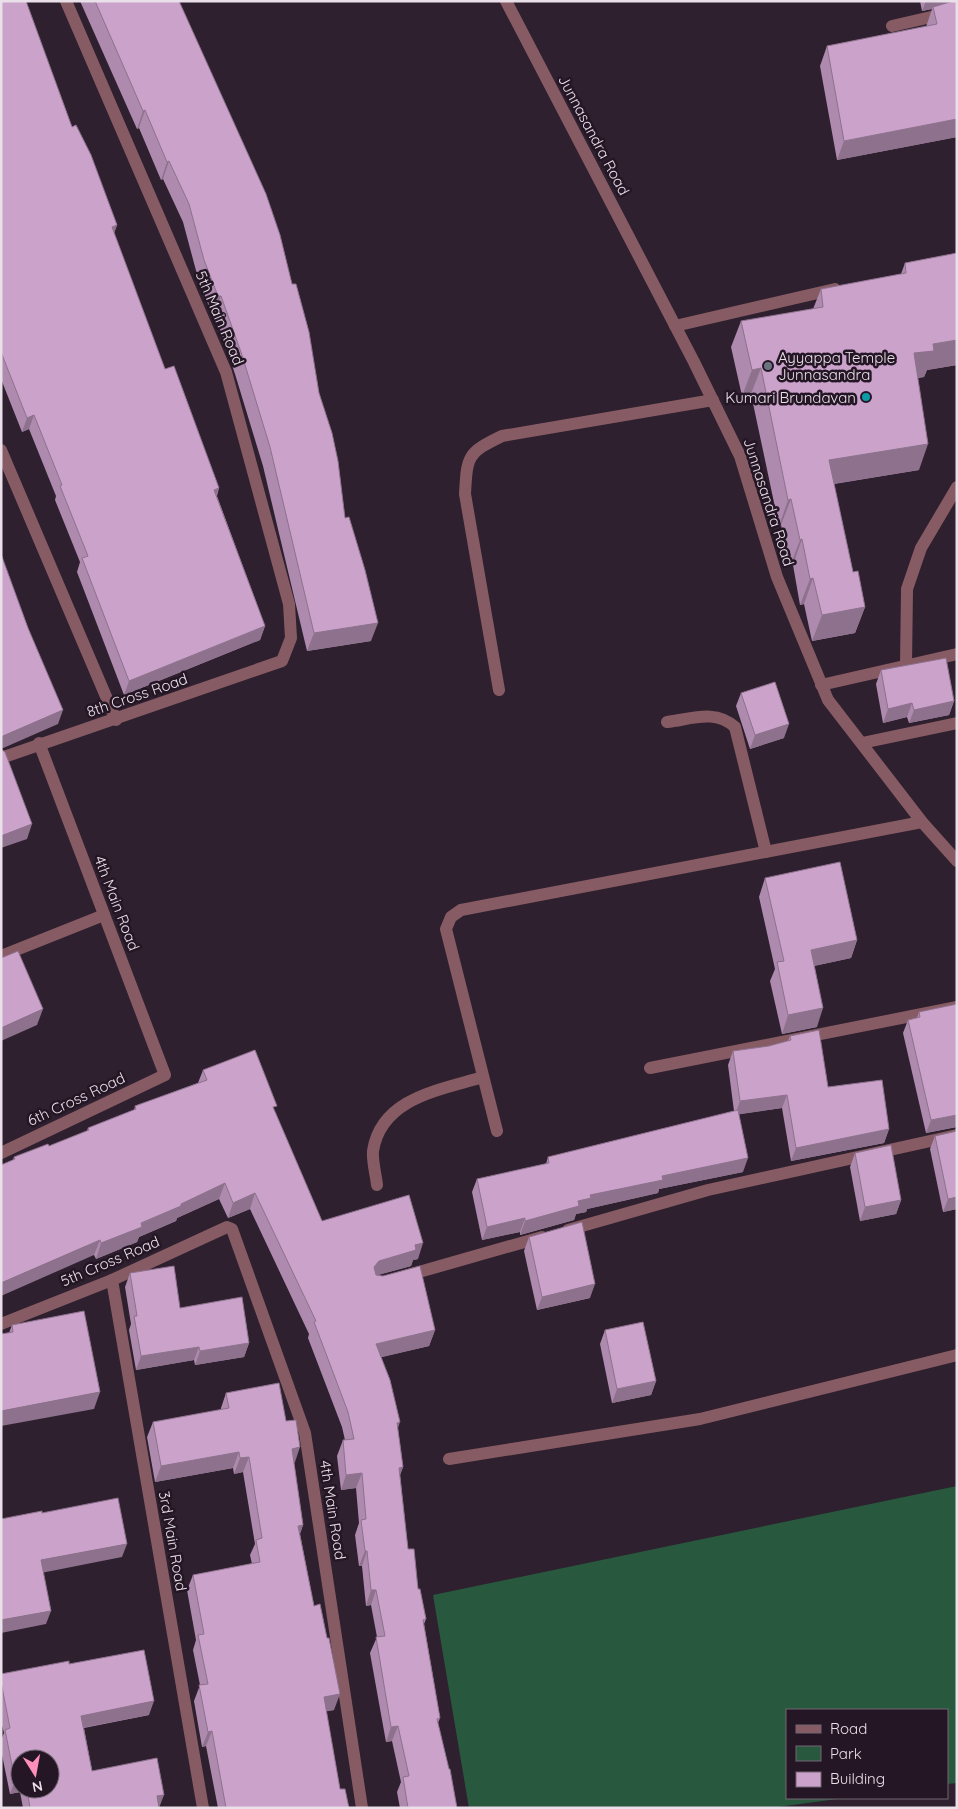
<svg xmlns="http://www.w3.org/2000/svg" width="958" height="1809" viewBox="0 0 958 1809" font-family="Quicksand,sans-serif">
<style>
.green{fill:#28593f}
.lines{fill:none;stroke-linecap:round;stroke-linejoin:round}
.minor{stroke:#875b64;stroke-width:12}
.wall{fill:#ae8bae;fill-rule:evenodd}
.shaded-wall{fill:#8d718d}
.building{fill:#caa2ca;stroke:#8d718d}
.worship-dot{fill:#6b7280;stroke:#241624;stroke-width:2}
.culture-dot{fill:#0f9aa8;stroke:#241624;stroke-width:2}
.labels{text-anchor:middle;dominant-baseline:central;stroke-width:5;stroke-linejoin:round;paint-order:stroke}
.street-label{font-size:15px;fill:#eae0ea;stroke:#241624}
.poi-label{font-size:15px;fill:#eae0ea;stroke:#241624;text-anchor:start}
</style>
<rect width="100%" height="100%" fill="#2e202e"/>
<polygon class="green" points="957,1486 957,1783 947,1784 947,1710 787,1710 787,1798 845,1798 770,1808 469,1808 433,1595"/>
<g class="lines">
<g class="minor">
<polyline points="506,1 694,362 740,456 777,577 828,700 922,822 957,861"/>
<polyline points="892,26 957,11"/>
<polyline points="675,326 835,289"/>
<polyline points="1,450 116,720"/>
<polyline points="906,665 907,589 921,548 957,487"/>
<polyline points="821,685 957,654"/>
<path d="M 499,690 L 465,494 C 467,456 467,453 502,436 L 713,400"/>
<path d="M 667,722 C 692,719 715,709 735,727 L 766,852"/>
<polyline points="862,743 957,723"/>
<polyline points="1,758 282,661 291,638 289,604 226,372 66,1"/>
<polyline points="1,956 104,915"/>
<polyline points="650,1068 957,1007"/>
<polyline points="497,1131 446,929 451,917 461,910 922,822"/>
<polyline points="1,1153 165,1075 39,743"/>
<path d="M 377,1185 C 376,1175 372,1161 373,1151 C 381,1098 440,1090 483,1077"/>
<polyline points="568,1230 708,1190 957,1135"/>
<polyline points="405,1276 542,1237"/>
<polyline points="112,1280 203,1808"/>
<polyline points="1,1324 112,1280 227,1227 232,1229 305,1433 362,1808"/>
<polyline points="449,1459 700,1419 957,1355"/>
</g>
</g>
<g class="wall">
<polygon points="1,1 72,127 117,225 114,233 165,369 219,488 217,496 265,626 260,640 124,695 77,572 80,562 55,500 56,496 29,429 22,432 1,379"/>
<polygon points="80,1 179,1 319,393 371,641 307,651 263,466 235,374 215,314 212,314 198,278 183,222 163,179 161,180 139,128 137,129"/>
<polygon points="920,1 957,1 957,137 837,160 820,66 827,46 926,27 932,9 922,11"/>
<polygon points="957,253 957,365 927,370 924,377 918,378 919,470 834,484 853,572 865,607 855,633 812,641 804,604 800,605 793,565 790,566 781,525 779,526 751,394 742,396 731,347 741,321 813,309 821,289 901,274 905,263"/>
<polygon points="881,670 954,701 949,715 909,723 907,717 883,723 876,684"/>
<polygon points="741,693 784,738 750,749 736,706"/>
<polygon points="765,878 857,940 851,958 814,966 817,1027 782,1034 770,981 775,969 759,897"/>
<polygon points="957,1004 957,1127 926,1133 903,1033 908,1020 917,1018 919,1012"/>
<polygon points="790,1036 828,1087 889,1129 884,1143 791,1161 782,1108 739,1114 743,1172 659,1189 658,1193 587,1209 586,1212 576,1214 574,1220 520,1235 520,1232 482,1240 472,1192 477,1179 546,1164 548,1157 734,1111 728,1065 733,1051 769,1046 788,1041"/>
<polygon points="203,1070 275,1112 322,1221 418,1259 413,1260 411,1266 378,1275 435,1330 429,1346 381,1357 398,1429 403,1467 400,1475 408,1549 426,1619 424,1624 440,1718 438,1723 457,1808 400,1808 397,1792 401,1782 392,1741 386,1742 370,1653 377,1637 371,1605 366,1606 362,1566 359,1566 355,1535 359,1523 356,1488 341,1490 337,1456 343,1440 345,1440 342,1427 308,1338 309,1334 250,1209 228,1218 219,1199 177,1218 176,1221 139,1237 137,1242 96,1259 94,1255 13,1160 14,1157 49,1146 87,1131 88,1128 134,1110 135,1106 198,1083"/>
<polygon points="935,1136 957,1209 943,1212 930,1149"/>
<polygon points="855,1153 901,1200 896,1214 860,1221 850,1167"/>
<polygon points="529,1237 590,1298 537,1310 524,1251"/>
<polygon points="130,1273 180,1308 249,1343 244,1357 195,1365 194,1360 136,1370 129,1330 131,1324 125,1287"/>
<polygon points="12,1325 94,1409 9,1333"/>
<polygon points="605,1330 656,1381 651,1395 612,1403 600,1344"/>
<polygon points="226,1393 286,1421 295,1462 294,1463 303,1525 300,1534 334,1710 326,1711 340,1789 349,1808 218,1808 206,1746 202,1747 194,1701 200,1685 193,1650 196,1640 187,1590 193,1575 252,1564 250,1555 255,1544 243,1472 234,1474 233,1468 155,1482 147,1437 153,1422 221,1410 221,1408"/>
<path d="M 69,1664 L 149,1715 L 84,1728 L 92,1771 L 159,1808 L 23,1808 L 20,1792 L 10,1794 L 1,1750 L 1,1740 L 4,1733 L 1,1721 L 1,1674 ZM 20,1759 L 50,1789 L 20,1789 Z"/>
</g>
<g class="shaded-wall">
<polygon points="926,1 957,1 933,7 932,9 922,11"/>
<polygon points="145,110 139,128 137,129 143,111"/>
<polygon points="957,119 957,137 837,160 844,141"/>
<polygon points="169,161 163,179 161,180 167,162"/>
<polygon points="117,225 112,239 112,227"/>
<polygon points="218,296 221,296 215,314 212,314"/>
<polygon points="957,340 957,365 927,370 924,377 905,379 914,353 933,344"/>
<polygon points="761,368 751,394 742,396 752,370"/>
<polygon points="34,415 29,429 22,432 27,418"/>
<polygon points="928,444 919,470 820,486 829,460"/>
<polygon points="219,488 214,501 214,490"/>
<polygon points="791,499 781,525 779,526 788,500"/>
<polygon points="802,539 793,565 790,566 800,540"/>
<polygon points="813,578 804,604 800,605 810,579"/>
<polygon points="865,607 855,633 812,641 822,615"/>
<polygon points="378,623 371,641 307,651 314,633"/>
<polygon points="265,626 260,640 124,695 129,681"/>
<polygon points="954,701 949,715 909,723 914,710"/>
<polygon points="912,703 907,717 883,723 888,709"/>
<polygon points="63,710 58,724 1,749 1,738 3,736"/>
<polygon points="789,724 784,738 750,749 755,735"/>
<polygon points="32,824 27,839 1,848 1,836"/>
<polygon points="857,940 851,958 804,968 811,950"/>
<polygon points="823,1008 817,1027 782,1034 788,1015"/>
<polygon points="43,1009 37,1025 1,1041 1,1028"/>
<polygon points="787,1095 782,1108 735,1115 740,1101"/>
<polygon points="957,1115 957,1124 956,1127 926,1133 931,1120"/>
<polygon points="889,1129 884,1143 791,1161 796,1148"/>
<polygon points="748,1158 743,1172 659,1189 658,1193 587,1209 586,1212 576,1214 574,1220 520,1235 525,1221 590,1195 662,1176"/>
<polygon points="225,1183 219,1199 177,1218 176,1221 139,1237 137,1242 96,1259 101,1243 181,1204"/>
<polygon points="255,1193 250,1209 228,1218 233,1203"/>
<polygon points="957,1197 957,1209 943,1212 948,1199"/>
<polygon points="901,1200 896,1214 860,1221 865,1207"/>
<polygon points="525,1218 520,1232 482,1240 487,1227"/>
<polygon points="100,1240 94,1255 1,1296 1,1283"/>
<polygon points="423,1243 418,1259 413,1260 411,1266 374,1276 374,1267 379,1261 415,1245"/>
<polygon points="595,1284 590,1298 537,1310 542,1297"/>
<polygon points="435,1330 429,1346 370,1360 376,1344"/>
<polygon points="249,1343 244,1357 195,1365 200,1351"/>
<polygon points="199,1347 194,1360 136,1370 141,1356"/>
<polygon points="656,1381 651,1395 612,1403 617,1389"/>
<polygon points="100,1392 94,1409 1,1426 1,1411"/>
<polygon points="400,1422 395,1437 397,1423"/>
<polygon points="300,1447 295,1462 287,1464 292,1449"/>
<polygon points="239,1452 233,1468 155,1482 161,1466"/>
<polygon points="249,1457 243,1472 234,1474 240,1458"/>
<polygon points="403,1467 397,1483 399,1468"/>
<polygon points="362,1473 356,1488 341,1490 346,1475"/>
<polygon points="303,1525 297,1541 298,1526"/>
<polygon points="127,1544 122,1557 36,1574 41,1560"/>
<polygon points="365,1551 367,1551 362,1566 359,1566"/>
<polygon points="371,1590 376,1590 371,1605 366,1606"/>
<polygon points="51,1611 46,1624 1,1633 1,1620"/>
<polygon points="340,1694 334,1710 318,1713 324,1697"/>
<polygon points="154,1701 149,1715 76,1729 81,1716"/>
<polygon points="398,1726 392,1741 386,1742 391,1727"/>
<polygon points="212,1731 206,1746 202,1747 208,1732"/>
<polygon points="20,1779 20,1789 21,1789 20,1792 10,1794 15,1780"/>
<polygon points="164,1795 159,1808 157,1796"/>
</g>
<g class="building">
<polygon points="1,1 26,1 72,127 76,125 91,155 117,225 112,227 165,369 174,366 219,488 214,490 265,626 129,681 82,558 88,556 60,486 62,485 34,415 27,418 1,352"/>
<polygon points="95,1 179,1 266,194 280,235 292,284 296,284 309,332 319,393 332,433 338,461 345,518 349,517 365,570 378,623 314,633 270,447 242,355 221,296 218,296 204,260 189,204 169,161 167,162 145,110 143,111"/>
<polygon points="953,1 957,1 957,119 844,141 827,46 937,24 933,7"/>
<polygon points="957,253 957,340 933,344 934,351 914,353 928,444 829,460 853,572 858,571 865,607 822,615 813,578 810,579 802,539 800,540 791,499 788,500 761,368 752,370 741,321 823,307 821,289 906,273 905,263"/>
<polygon points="1,554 28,628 63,710 3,736 1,738"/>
<polygon points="946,658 954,701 914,710 912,703 888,709 881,670"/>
<polygon points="775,682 789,724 755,735 741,693"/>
<polygon points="1,749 5,752 32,824 1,836"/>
<polygon points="840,862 857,940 811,950 823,1008 788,1015 777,962 784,961 765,878"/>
<polygon points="18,951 43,1009 1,1028 1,958"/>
<polygon points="957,1004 957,1115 931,1120 908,1020 920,1017 919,1012"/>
<polygon points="819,1030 828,1087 882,1080 889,1129 796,1148 787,1095 740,1101 733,1051 769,1046 791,1040 790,1036"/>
<polygon points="255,1050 277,1106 273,1107 322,1221 409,1195 423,1243 415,1245 416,1250 379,1261 374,1267 376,1275 383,1276 420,1266 435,1330 376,1344 390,1380 400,1422 397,1423 403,1467 399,1468 408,1549 414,1549 418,1589 420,1589 426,1619 423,1620 440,1718 437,1719 449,1769 450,1769 457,1808 408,1808 403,1777 409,1776 398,1726 391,1727 376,1637 385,1636 376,1590 371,1590 367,1551 365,1551 361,1520 366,1519 362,1473 346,1475 343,1440 354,1439 348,1412 314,1322 316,1321 255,1193 233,1203 225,1183 181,1204 181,1206 141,1223 142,1227 101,1243 100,1240 1,1283 1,1165 15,1159 14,1157 48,1144 49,1146 89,1130 88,1128 136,1109 135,1106 207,1080 203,1070"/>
<polygon points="738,1110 748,1158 662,1176 663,1180 590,1195 591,1198 578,1201 579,1206 525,1221 525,1218 487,1227 477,1179 549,1163 548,1157"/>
<polygon points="957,1131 957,1197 948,1199 935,1136"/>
<polygon points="891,1145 901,1200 865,1207 855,1153"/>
<polygon points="582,1222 595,1284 542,1297 529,1237"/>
<polygon points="174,1266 180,1308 242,1297 249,1343 200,1351 199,1347 141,1356 134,1316 137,1316 130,1273"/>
<polygon points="84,1311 100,1392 1,1411 1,1334 13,1332 12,1325"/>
<polygon points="643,1322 656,1381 617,1389 605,1330"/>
<polygon points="279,1383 286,1421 296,1420 300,1447 292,1449 303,1525 298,1526 314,1606 320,1604 327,1638 329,1638 340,1694 324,1697 340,1789 345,1789 349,1808 226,1808 212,1731 208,1732 199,1685 208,1684 198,1635 204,1634 193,1575 260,1562 256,1540 262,1538 249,1457 240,1458 239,1452 161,1466 153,1422 229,1408 226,1393"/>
<polygon points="118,1498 127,1544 41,1560 51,1611 1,1620 1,1519 42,1511 42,1513"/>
<polygon points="144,1650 154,1701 81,1716 92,1771 157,1758 164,1795 157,1796 159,1808 30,1808 27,1789 50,1789 50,1759 20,1759 20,1779 15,1780 5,1730 10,1728 1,1682 1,1674 69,1661 69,1664"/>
</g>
<circle class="worship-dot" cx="768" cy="366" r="5"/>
<circle class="culture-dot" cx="866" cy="397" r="5"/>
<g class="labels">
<g class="street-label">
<text transform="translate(594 135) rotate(62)">Junnasandra Road</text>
<text transform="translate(220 318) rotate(67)">5th Main Road</text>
<text transform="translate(769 502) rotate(72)">Junnasandra Road</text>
<text transform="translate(137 695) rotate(-19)">8th Cross Road</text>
<text transform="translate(117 903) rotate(69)">4th Main Road</text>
<text transform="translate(76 1099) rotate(-25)">6th Cross Road</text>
<text transform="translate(110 1261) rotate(-23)">5th Cross Road</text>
<text transform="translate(333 1510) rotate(81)">4th Main Road</text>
<text transform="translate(173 1541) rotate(80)">3rd Main Road</text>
</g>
<g class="poi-label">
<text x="778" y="357">Ayyappa Temple<tspan x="778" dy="17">Junnasandra</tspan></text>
<text x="856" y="397" text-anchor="end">Kumari Brundavan</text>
</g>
</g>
<rect width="958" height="1809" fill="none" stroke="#eae0ea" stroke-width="5"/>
<rect x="786" y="1709" width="162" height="90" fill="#241624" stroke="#736773"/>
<rect x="796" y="1725" width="25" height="8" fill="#875b64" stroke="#736773"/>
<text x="830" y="1734" font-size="15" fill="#eae0ea">Road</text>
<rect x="796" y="1746" width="25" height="15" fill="#28593f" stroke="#736773"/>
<text x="830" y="1759" font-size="15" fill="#eae0ea">Park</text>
<rect x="796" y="1772" width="25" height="15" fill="#caa2ca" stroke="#736773"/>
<text x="830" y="1784" font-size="15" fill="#eae0ea">Building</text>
<g transform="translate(35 1774) rotate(169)"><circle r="24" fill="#241624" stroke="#736773"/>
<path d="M0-4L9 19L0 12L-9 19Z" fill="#ff8eba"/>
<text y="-8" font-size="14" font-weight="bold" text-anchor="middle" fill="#eae0ea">N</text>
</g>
</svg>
